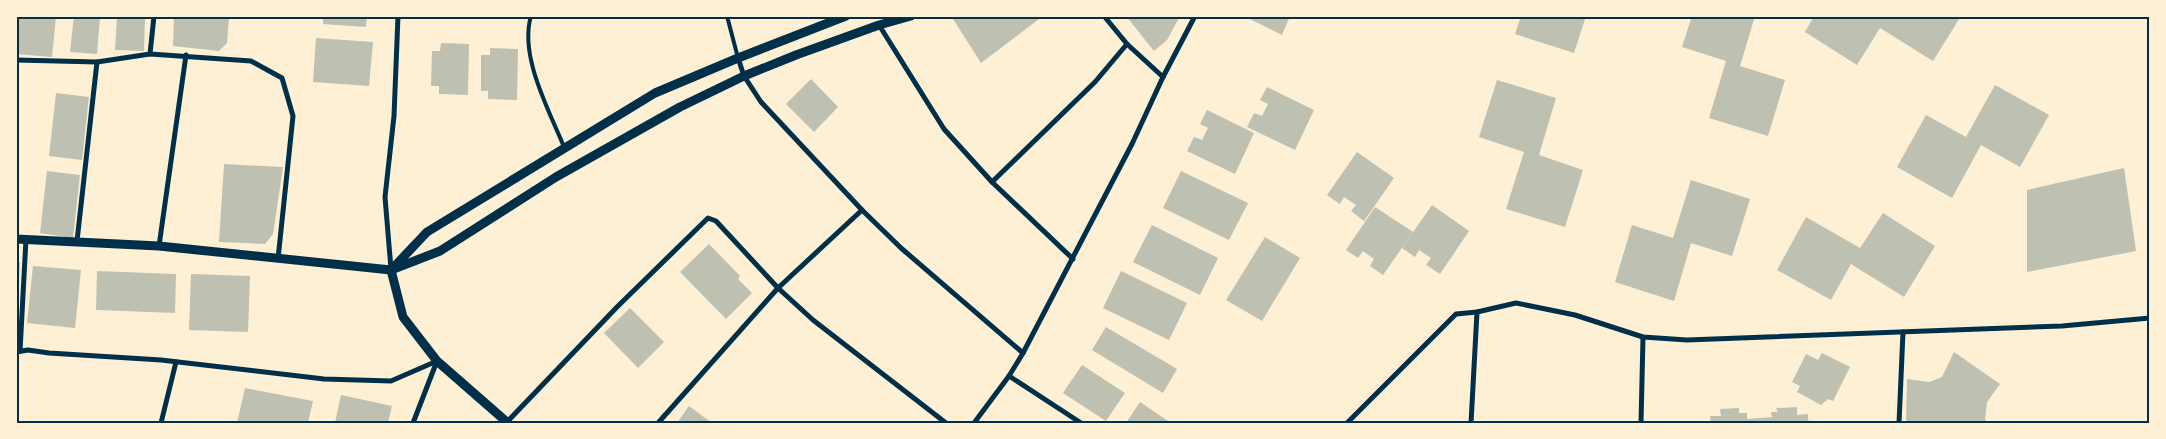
<svg xmlns="http://www.w3.org/2000/svg" width="2166" height="439" viewBox="0 0 2166 439" font-family="'Titillium Web',sans-serif">
<style>
.building{fill:#bec0b2}
.lines{fill:none;stroke-linecap:round;stroke-linejoin:round}
.service{stroke:#003049;stroke-width:4}
.minor{stroke:#003049;stroke-width:5}
.tertiary{stroke:#003049;stroke-width:9}
.neatline{fill:none;stroke:#003049;stroke-width:2}
</style>
<rect width="100%" height="100%" fill="#fdf0d5"/>
<g class="building">
<polygon points="16,16 56,16 52,57 16,54"/>
<polygon points="74,16 100,17 97,54 70,52"/>
<polygon points="117,16 145,16 144,51 115,50"/>
<polygon points="174,16 229,18 227,43 219,51 173,46"/>
<polygon points="323,16 367,16 366,27 323,24"/>
<polygon points="957,16 1043,16 981,63 953,19"/>
<polygon points="1126,16 1180,16 1167,40 1154,51"/>
<polygon points="1244,16 1290,16 1282,35"/>
<polygon points="1521,16 1586,16 1574,53 1515,34"/>
<polygon points="1692,16 1755,16 1740,66 1785,80 1768,136 1709,118 1726,61 1682,47"/>
<polygon points="1814,16 1961,16 1933,61 1880,28 1857,65 1805,32"/>
<polygon points="316,38 373,42 369,86 313,82"/>
<polygon points="441,43 469,44 468,95 439,94 439,86 431,86 432,51 440,51"/>
<polygon points="490,48 518,49 517,100 488,99 488,91 481,91 481,55 490,55"/>
<polygon points="811,79 838,107 814,132 786,104"/>
<polygon points="1497,80 1556,98 1539,155 1583,170 1565,227 1506,209 1524,152 1479,137"/>
<polygon points="1995,85 2049,115 2020,167 1981,145 1952,198 1897,167 1926,115 1966,137"/>
<polygon points="1267,87 1314,110 1295,150 1247,127 1254,113 1262,116 1268,104 1260,100"/>
<polygon points="56,93 89,97 82,160 49,156"/>
<polygon points="1207,110 1254,133 1235,174 1187,151 1194,137 1202,140 1208,128 1200,124"/>
<polygon points="1357,152 1394,178 1364,221 1351,211 1356,205 1344,197 1340,204 1327,195"/>
<polygon points="224,164 283,167 273,234 265,244 219,242"/>
<polygon points="2124,168 2136,251 2027,272 2027,190"/>
<polygon points="47,171 80,175 73,238 40,233"/>
<polygon points="1181,171 1248,203 1229,240 1163,208"/>
<polygon points="1691,180 1750,199 1732,256 1691,243 1674,301 1615,282 1632,225 1673,238"/>
<polygon points="1432,205 1469,231 1440,274 1426,265 1431,258 1419,250 1415,257 1402,248"/>
<polygon points="1375,207 1413,232 1383,275 1370,266 1374,259 1363,251 1358,258 1346,250"/>
<polygon points="1883,213 1935,246 1904,297 1851,264 1831,300 1777,270 1806,217 1860,248"/>
<polygon points="1152,225 1218,258 1200,295 1133,262"/>
<polygon points="1265,237 1300,258 1262,321 1226,300"/>
<polygon points="709,244 740,276 738,279 752,293 726,319 680,272"/>
<polygon points="16,262 20,262 18,311 16,311"/>
<polygon points="33,266 81,270 75,328 27,323"/>
<polygon points="97,271 176,274 175,313 96,310"/>
<polygon points="1121,271 1187,303 1169,340 1103,308"/>
<polygon points="191,274 250,276 248,332 189,330"/>
<polygon points="630,308 664,342 638,368 604,333"/>
<polygon points="1106,327 1177,369 1163,393 1092,350"/>
<polygon points="1954,352 2000,384 1987,402 1985,420 1987,423 1906,423 1907,379 1929,382 1942,377"/>
<polygon points="1822,353 1850,367 1833,401 1828,399 1821,405 1797,392 1800,386 1792,382 1806,354 1818,360"/>
<polygon points="1082,365 1125,393 1106,421 1063,393"/>
<polygon points="245,388 313,401 308,423 237,423"/>
<polygon points="341,395 392,406 388,423 335,423"/>
<polygon points="1140,402 1171,423 1126,423"/>
<polygon points="689,406 712,423 677,423"/>
<polygon points="1797,407 1797,415 1808,414 1808,421 1811,420 1811,423 1711,423 1710,416 1721,416 1720,409 1739,408 1739,413 1747,413 1747,419 1772,417 1771,412 1778,412 1776,408"/>
</g>
<g class="lines">
<g class="service">
<path d="M 531,16 C 519,56 549,110 564,147"/>
<polyline points="727,16 738,58"/>
</g>
<g class="minor">
<polyline points="154,16 150,54 251,61 282,78 293,116 278,259"/>
<polyline points="1104,16 1127,44 1163,77"/>
<polyline points="879,25 944,129 992,182 1073,259"/>
<polyline points="738,58 744,76 761,102 862,210 901,248 1023,353"/>
<polyline points="16,60 97,62 150,54"/>
<polyline points="992,182 1095,82 1127,44"/>
<polyline points="77,241 97,62"/>
<polyline points="159,246 186,55"/>
<polyline points="391,269 385,197 394,116 398,16"/>
<polyline points="20,351 26,239"/>
<polyline points="16,352 28,350 49,353 161,360 324,379 391,381 437,361"/>
<polyline points="1009,376 1081,423"/>
<polyline points="507,422 617,307 708,218 716,221 778,288 813,320 946,423"/>
<polyline points="161,423 176,362"/>
<polyline points="413,423 437,361"/>
<polyline points="658,423 778,288 862,210"/>
<polyline points="974,423 1009,376 1023,353 1132,144 1163,77 1195,16"/>
<polyline points="1347,423 1456,314 1477,312 1516,303 1575,315 1643,337 1687,340 2062,326 2150,318"/>
<polyline points="1471,423 1477,312"/>
<polyline points="1641,423 1643,337"/>
<polyline points="1899,423 1903,332"/>
</g>
<g class="tertiary">
<polyline points="16,239 159,246 391,270 440,251 556,177 680,107 744,76 796,55 879,25 911,16"/>
<polyline points="393,268 427,232 655,93 738,58 846,16"/>
<polyline points="391,270 403,317 437,361 508,423"/>
</g>
</g>
<rect width="2166" height="439" fill="none" stroke="#fdf0d5" stroke-width="35"/>
<rect x="18" y="18" width="2130" height="404" class="neatline"/>
</svg>
